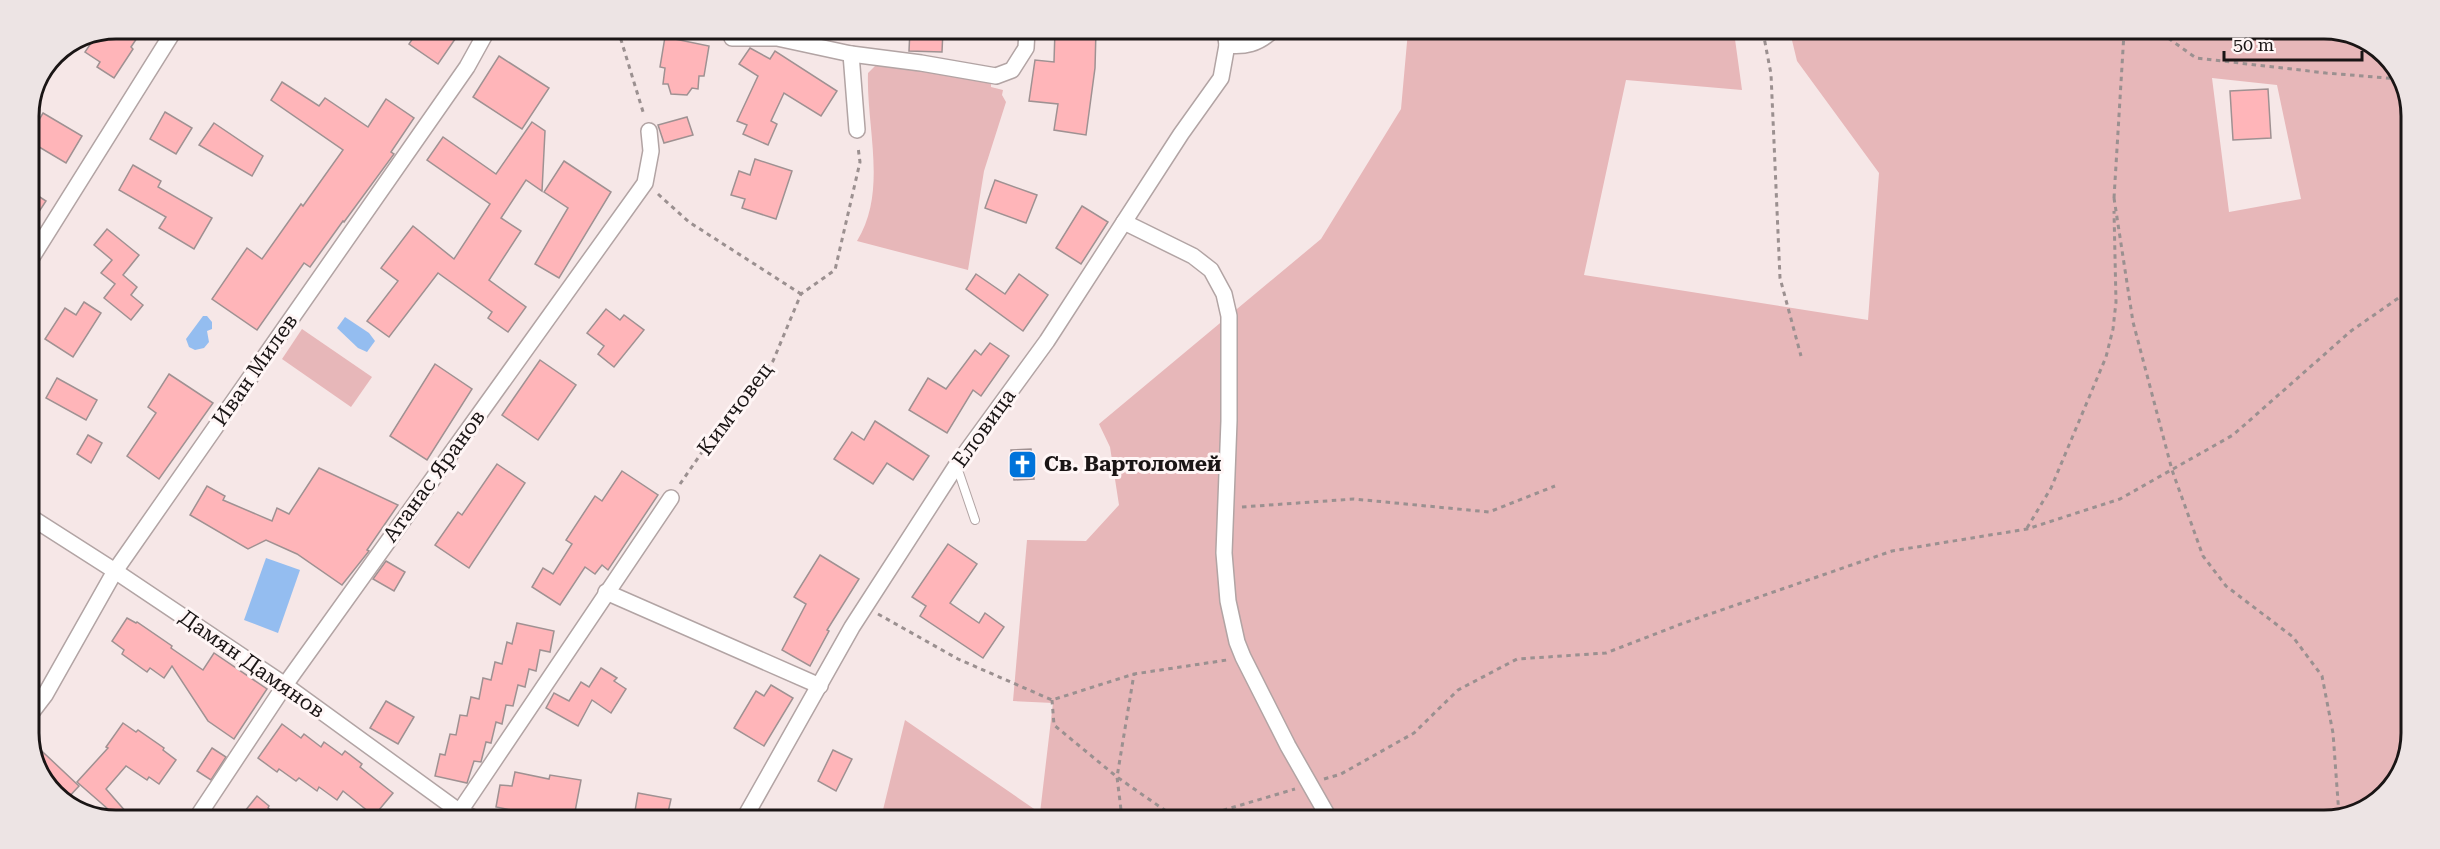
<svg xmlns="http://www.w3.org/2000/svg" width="2440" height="849" viewBox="0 0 2440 849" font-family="'Roboto Serif',serif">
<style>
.green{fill:#e7b7b9;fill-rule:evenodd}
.water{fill:#94bdf0}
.building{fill:#ffb5b9;stroke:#9f9192;stroke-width:1.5}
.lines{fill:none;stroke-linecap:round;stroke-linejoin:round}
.service-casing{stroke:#b2a4a4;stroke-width:10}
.minor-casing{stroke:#b2a4a4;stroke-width:18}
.path{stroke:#9b9090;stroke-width:3;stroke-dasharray:4.5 4.5;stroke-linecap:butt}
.service{stroke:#fff;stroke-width:8}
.minor{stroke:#fff;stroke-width:15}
.labels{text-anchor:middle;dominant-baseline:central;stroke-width:6;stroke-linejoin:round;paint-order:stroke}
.street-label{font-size:21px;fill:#1a1515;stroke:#fff6f6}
.poi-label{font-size:21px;font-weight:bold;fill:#1a1515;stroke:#fff6f6;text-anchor:start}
.rim{fill:none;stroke:#1a1515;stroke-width:3}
</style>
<rect width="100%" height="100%" fill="#f6e7e7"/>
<g class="green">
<path d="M 1408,31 L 1734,32 L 1742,90 L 1626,80 L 1584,275 L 1868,320 L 1879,173 L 1797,61 L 1790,32 L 2352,33 L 2393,63 L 2411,110 L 2407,761 L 2377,803 L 2324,820 L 881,818 L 905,720 L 1040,813 L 1053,703 L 1013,701 L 1027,540 L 1086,541 L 1119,505 L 1110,447 L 1099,424 L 1321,239 L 1401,109 ZM 2212,78 L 2277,85 L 2301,199 L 2229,212 Z"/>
<path d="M 877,64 L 991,83 L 991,87 L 1003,90 L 1002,95 L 1006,102 L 984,171 L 968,270 L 857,241 C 888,191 866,127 868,73 Z"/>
<polygon points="302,329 372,377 351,407 282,359"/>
</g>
<g class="water">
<polygon points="203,316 207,316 212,322 212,329 207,331 209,342 204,348 195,350 189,347 186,339"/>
<polygon points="345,317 369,333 375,341 367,352 358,348 337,328"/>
<polygon points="266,558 300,570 278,633 244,620"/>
</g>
<g class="building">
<polygon points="116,28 143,29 131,47 133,49 114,78 97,67 100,62 85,52 95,37"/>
<polygon points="419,29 462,29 438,64 409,44"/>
<polygon points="910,30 943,30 942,52 909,51"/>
<polygon points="1055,30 1096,30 1095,68 1086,135 1054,130 1058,104 1029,101 1035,60 1054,62"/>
<polygon points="665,37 709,46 704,76 699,76 698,89 692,88 687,95 671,94 668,84 663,84 665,68 660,67"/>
<polygon points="750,48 770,59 775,51 837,91 821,116 784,93 771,121 777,124 768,145 743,134 747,125 737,121 758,76 739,64"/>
<polygon points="499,56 549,88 522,129 473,97"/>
<polygon points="282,82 319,106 325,98 368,127 386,99 414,118 391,152 394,154 344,222 343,221 310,267 304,263 257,330 212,299 247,248 262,259 301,204 303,206 343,150 271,100"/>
<polygon points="2268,89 2271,138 2233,140 2230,91"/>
<polygon points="165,112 192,128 176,154 150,139"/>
<polygon points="43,113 82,136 66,163 29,141 29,137"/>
<polygon points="687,117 693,135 664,143 658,125"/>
<polygon points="532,122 545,131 542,191 526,180 501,218 521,231 489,280 526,307 508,332 488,318 492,312 438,273 389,337 367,321 398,281 381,268 413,226 454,259 490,204 427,160 443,137 496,174"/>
<polygon points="214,123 263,156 252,176 199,145"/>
<polygon points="755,159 792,171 776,219 742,208 745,199 731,195 739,171 750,175"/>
<polygon points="564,161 611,192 559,278 535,264 568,208 544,192"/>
<polygon points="133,165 161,181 158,187 212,218 194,249 159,228 166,217 119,190"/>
<polygon points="995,180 1037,195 1026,223 985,208"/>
<polygon points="29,190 46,201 29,227"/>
<polygon points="1082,206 1108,222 1081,264 1056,248"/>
<polygon points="107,229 139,255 123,275 137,287 131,295 143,305 131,320 104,298 115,284 101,273 112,260 94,245"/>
<polygon points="976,274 1005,294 1019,274 1048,295 1023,331 966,289"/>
<polygon points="84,302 101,313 73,357 45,339 65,308 76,315"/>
<polygon points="606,309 620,320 624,315 644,330 614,367 598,354 604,346 587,333"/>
<polygon points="990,343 1009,356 981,396 973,390 947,433 909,410 928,378 946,389 975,350 981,355"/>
<polygon points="540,360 576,385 538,440 502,415"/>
<polygon points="435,364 472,389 427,460 390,436"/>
<polygon points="169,374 213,403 159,479 127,456 156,413 148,407"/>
<polygon points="57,378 97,400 86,420 46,398"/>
<polygon points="875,421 929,456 913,480 887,463 873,484 834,459 852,432 864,440"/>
<polygon points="88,435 102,443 91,463 77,454"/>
<polygon points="1031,449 1034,479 1014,480 1011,450"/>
<polygon points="497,464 525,483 469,568 435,545 458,512 462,515"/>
<polygon points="319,468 398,505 367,550 369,551 342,585 297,554 266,540 248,549 190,515 207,486 225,496 223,500 272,521 277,508 289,514"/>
<polygon points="622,471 658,495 608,570 602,565 595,574 585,567 560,605 532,587 543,568 553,574 572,544 566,540 595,496 602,501"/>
<polygon points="948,544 977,564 950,603 979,623 985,613 1004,627 983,658 920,616 926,606 912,597"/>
<polygon points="820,555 859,579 827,630 829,631 810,666 782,650 806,604 794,597"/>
<polygon points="386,561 405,572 394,591 373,579"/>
<polygon points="127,618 136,623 137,622 172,646 171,648 203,670 214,653 267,689 234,739 208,721 172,666 164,678 150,668 147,672 122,654 124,650 112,641"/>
<polygon points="517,623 554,631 550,652 540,650 536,671 529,669 525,687 518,685 513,706 506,705 502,724 496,722 491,743 486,742 481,762 474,761 467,783 435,776 440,754 445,755 450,734 456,735 460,715 467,716 471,697 479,699 483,678 491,680 495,662 502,664 507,642 512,644"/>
<polygon points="601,668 617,678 614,681 626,689 611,713 592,700 578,726 546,708 554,693 569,701 581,682 589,687"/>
<polygon points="771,685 793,698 764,746 734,728 756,691 764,696"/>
<polygon points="386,701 414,717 398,744 370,728"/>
<polygon points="123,723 136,732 138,730 164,748 163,750 176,760 159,784 149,777 147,780 126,766 106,789 127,813 124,816 116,816 77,782 108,748 106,747"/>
<polygon points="282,724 301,738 304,734 321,747 324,742 342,755 345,751 362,764 360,767 393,793 374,816 343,791 337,800 319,787 317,791 299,778 296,781 279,769 277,772 258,758"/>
<polygon points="29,739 79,786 66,800 47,786"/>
<polygon points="212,748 226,757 211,780 197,771"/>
<polygon points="833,750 852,759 836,791 818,781"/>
<polygon points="515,772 549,779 550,775 581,780 574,817 547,817 496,807 500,785 512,786"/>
<polygon points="638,793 671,799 667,817 634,817"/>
<polygon points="257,796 269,806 268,808 279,816 241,816"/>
</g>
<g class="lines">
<defs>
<polyline id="service" points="957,467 975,520"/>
<g id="minor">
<polyline points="732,38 777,38 851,54 921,63 996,76 1012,70 1026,48 1027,30"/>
<path d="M 1227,45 C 1245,47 1258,44 1272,31"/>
<polyline points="851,54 857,130"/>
<polyline points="1124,222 1193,256 1211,270 1224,294 1229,316 1229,421 1224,553 1228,601 1237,642 1243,657 1288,746 1329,818"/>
<polyline points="29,262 175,29"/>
<polyline points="29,516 115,571 285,685 460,812 472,817"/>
<polyline points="606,592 820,686"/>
<polyline points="29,713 32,712 45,695 115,571 467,67 488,29"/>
<polyline points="198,816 285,685 645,183 651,151 649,131"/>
<polyline points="456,817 671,498"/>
<polyline points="745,817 852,627 956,466 1047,341 1181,134 1221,78 1227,45 1225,31"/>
</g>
</defs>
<use href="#service" class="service-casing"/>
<use href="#minor" class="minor-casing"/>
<g class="path">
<polyline points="618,30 644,115"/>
<polyline points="1763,32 1771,74 1780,278 1801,356"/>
<polyline points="2161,33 2196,58 2326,73 2399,79"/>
<polyline points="658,194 689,222 801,294"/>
<polyline points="2114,198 2133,322 2172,470 2203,556 2226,586 2293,637 2322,676 2333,733 2339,815"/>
<polyline points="2114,198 2124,33"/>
<polyline points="680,484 718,429 773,361 801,294 835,270 860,162 858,147"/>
<polyline points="1242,507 1354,499 1489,512 1555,486"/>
<polyline points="2027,528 2051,488 2106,357 2113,329 2116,302 2114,211"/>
<polyline points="878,614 958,659 1052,700 1134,674 1227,660"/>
<polyline points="1052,700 1054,725 1117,777 1176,818"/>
<polyline points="1324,779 1341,774 1414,733 1458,690 1517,659 1606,653 1681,624 1892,551 2027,529 2120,499 2233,435 2351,331 2410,290"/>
<polyline points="1122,818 1117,777 1134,674"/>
<polyline points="1197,818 1295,789"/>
</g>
<use href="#service" class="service"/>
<use href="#minor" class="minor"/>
</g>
<defs>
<symbol id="church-square" viewBox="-11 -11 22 22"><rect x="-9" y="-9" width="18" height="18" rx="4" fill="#0073da" stroke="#fff6f6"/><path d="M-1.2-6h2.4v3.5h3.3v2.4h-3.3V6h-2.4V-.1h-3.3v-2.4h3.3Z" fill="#fff"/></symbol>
</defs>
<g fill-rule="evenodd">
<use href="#church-square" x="1006" y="448" width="33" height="33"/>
</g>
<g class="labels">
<g class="street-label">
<text transform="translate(255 370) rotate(-55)">Иван Милев</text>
<text transform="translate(735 409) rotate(-53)">Кимчовец</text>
<text transform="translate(984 428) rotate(-54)">Еловица</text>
<text transform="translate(434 476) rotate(-54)">Атанас Яранов</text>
<text transform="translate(252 664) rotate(35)">Дамян Дамянов</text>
</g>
<g class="poi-label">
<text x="1044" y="464">Св. Вартоломей</text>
</g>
</g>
<path d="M0 0H2440V849H0ZM116 39H2324A77 77 0 0 1 2401 116V733A77 77 0 0 1 2324 810H116A77 77 0 0 1 39 733V116A77 77 0 0 1 116 39Z" fill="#ede4e4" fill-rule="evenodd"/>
<path class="rim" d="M116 39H2324A77 77 0 0 1 2401 116V733A77 77 0 0 1 2324 810H116A77 77 0 0 1 39 733V116A77 77 0 0 1 116 39Z"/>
<path d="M2224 51v9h138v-9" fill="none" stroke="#1a1515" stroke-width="3"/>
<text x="2233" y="51" font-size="18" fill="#1a1515" stroke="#fff6f6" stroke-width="4.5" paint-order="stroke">50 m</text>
</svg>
